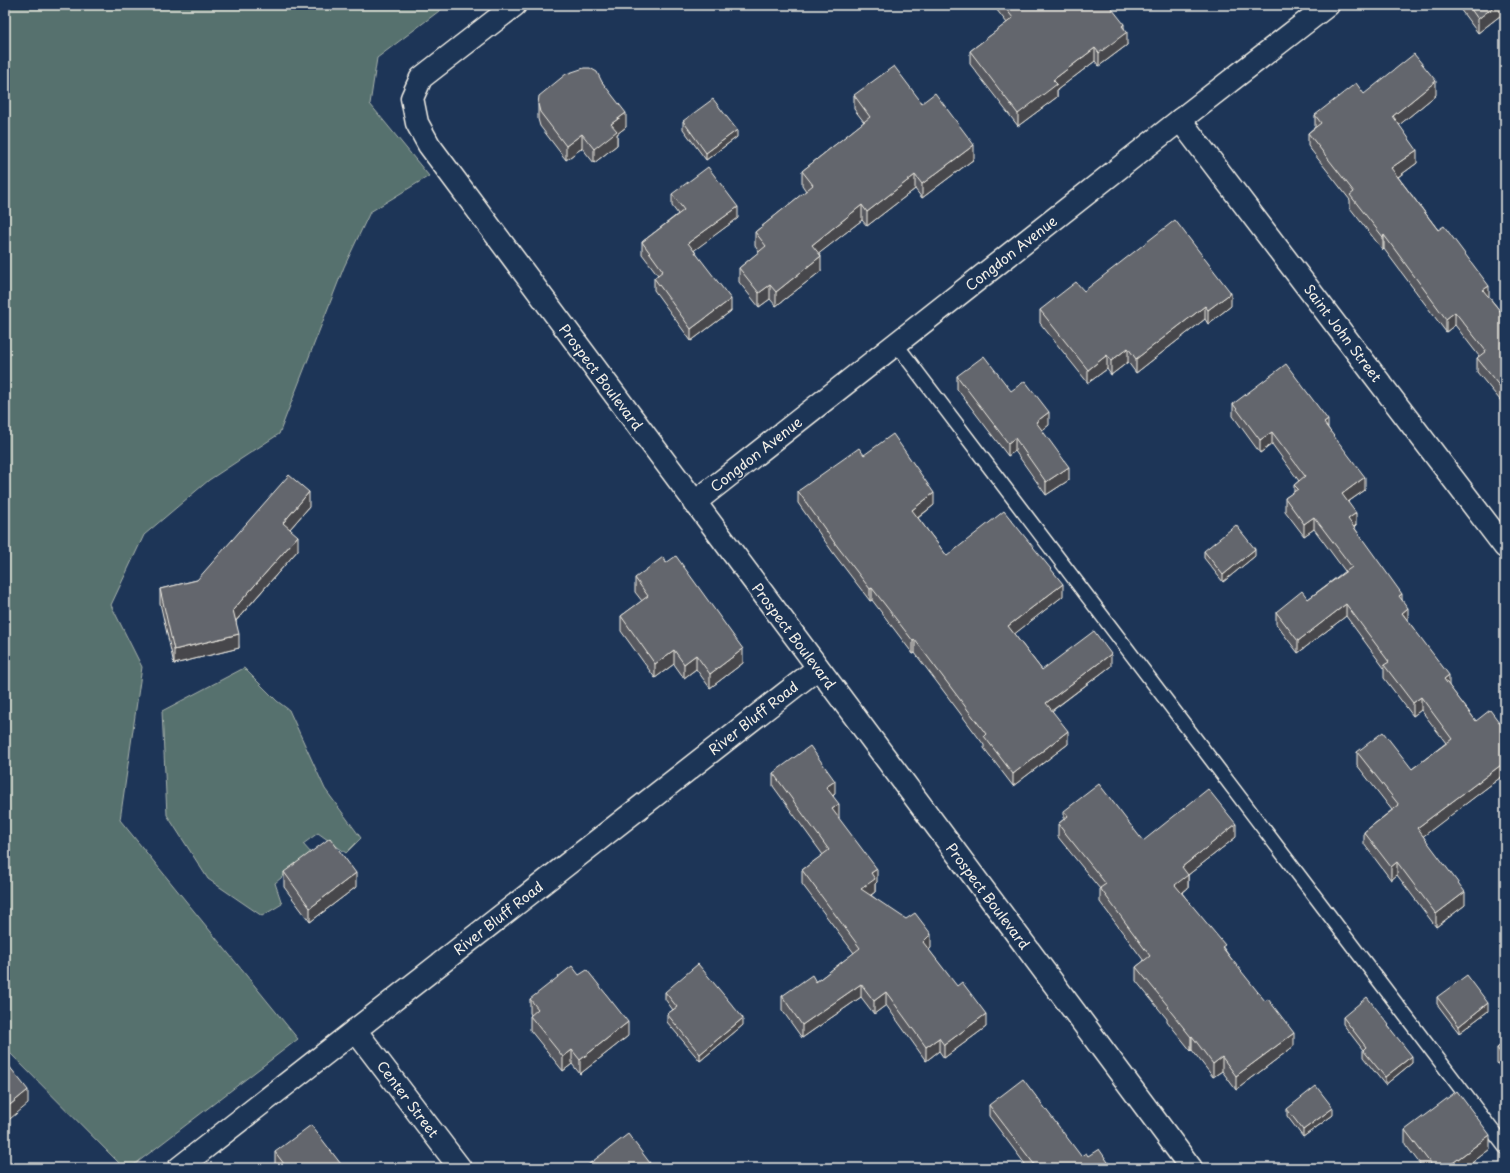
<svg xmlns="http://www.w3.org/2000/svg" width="1510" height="1173" viewBox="0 0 1510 1173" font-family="'Playpen Sans',sans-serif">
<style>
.green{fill:#57716e;stroke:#a6b1ab}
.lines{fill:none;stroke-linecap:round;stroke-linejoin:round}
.lane-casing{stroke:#f4f1e8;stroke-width:16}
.street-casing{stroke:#f4f1e8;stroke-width:25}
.secondary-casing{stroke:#f4f1e8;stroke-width:25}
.lane{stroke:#1d3557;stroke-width:13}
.street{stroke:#1d3557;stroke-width:22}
.secondary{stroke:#1d3557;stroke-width:22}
.wall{fill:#56585e;stroke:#f4f1e8}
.shaded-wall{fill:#46474c;stroke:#f4f1e8}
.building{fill:#64666d;stroke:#f4f1e8}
.labels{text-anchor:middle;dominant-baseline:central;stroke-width:3;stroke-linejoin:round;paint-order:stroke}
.street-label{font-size:14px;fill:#f4f1e8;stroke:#1d3557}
</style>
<rect width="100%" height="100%" fill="#1d3557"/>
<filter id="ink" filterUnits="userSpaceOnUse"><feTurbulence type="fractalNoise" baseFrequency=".025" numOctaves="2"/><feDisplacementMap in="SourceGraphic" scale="8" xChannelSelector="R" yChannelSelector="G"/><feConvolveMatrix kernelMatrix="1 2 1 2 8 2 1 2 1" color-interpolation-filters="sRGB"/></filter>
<g filter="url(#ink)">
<g class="green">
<polygon points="5,5 447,5 377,58 370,104 429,176 370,212 344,267 279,434 209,480 144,535 111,605 142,667 120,820 298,1039 130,1168 124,1168 5,1048"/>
<polygon points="244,668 277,701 289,710 325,789 361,838 346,853 318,833 303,844 311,853 275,883 282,904 262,916 208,879 167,815 162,711"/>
</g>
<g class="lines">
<defs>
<polyline id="lane" points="896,344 1505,1147"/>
<g id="street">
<polyline points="515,5 421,78 412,98 417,123 429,145 1191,1168"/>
<polyline points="1180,120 1505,547"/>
<polyline points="355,1030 460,1168"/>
<polyline points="179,1168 818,668"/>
</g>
<polyline id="secondary" points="694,503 1180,120 1328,5"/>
</defs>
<use href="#lane" class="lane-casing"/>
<use href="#street" class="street-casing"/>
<use href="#secondary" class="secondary-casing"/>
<use href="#lane" class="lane"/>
<use href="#street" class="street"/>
<use href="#secondary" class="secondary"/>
</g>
<g class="wall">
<polygon points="993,5 1109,5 1124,28 1127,45 1099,66 1095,61 1057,90 1057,97 1018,126 970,64 970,51 1007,23"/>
<polygon points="1457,5 1505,5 1505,12 1478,33"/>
<polygon points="602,82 626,127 617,134 617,145 594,163 582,148 566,160 540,126 538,119 538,104"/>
<polygon points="1364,94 1436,95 1399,125 1417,163 1398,177 1489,297 1505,317 1505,406 1477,372 1477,358 1479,356 1455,325 1446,332 1384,249 1383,250 1350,208 1350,200 1308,146 1308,133 1315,127 1315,115"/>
<polygon points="854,95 922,103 974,159 922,198 915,189 867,226 862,220 818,254 821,271 776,306 770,299 759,307 739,282 739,268 759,252 755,246 755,232 806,191 802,185 802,171 864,122 854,109"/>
<polygon points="683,121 737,137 706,160 683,129"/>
<polygon points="672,194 738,218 694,250 731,311 691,341 654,290 654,278 658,275 642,254 642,242 678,214 672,206"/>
<polygon points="1084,291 1231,306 1208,324 1205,319 1136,373 1128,362 1111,375 1107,369 1088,383 1040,323 1040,310"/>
<polygon points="957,376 1049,425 1042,430 1069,480 1046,495 1015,451 1008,456 957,389"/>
<polygon points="1233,404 1328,428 1365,490 1348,502 1356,525 1354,527 1402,600 1408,620 1449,686 1476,721 1505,730 1505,774 1423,836 1465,905 1436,927 1397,875 1391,880 1364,844 1364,832 1392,810 1357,765 1357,752 1412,769 1446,743 1421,710 1413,716 1384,678 1384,668 1346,616 1298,653 1276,624 1276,612 1308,599 1345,571 1314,529 1304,536 1285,511 1285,498 1294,492 1294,485 1299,481 1272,444 1260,453 1233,416"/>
<polygon points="864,455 934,505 918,518 947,556 1063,596 1014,634 1042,670 1111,666 1052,711 1068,744 1013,786 984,748 984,745 915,653 913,654 872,600 870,601 834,554 798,503 798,491"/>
<polygon points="309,507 290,529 298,550 236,621 239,648 174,664 160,603 160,589 197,580"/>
<polygon points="1204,551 1255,556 1223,582 1204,558"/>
<polygon points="666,563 743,663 710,688 696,669 684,678 674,664 655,678 621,631 621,616 642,601 635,592 635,578"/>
<polygon points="773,773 835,794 833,796 839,818 838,818 877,882 875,884 875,892 871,895 931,948 929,950 986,1027 944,1058 939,1051 926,1061 886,1005 874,1014 861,997 802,1038 782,1010 782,996 816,982 854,953 802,884 802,870 823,855 773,786"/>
<polygon points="1064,811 1143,841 1236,837 1188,875 1188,888 1182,893 1225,950 1294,1046 1236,1090 1222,1071 1213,1077 1192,1050 1191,1051 1167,1021 1167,1019 1136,981 1136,967 1144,961 1100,902 1100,889 1058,837 1058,824 1064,819"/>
<polygon points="284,872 356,887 310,922 284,887"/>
<polygon points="665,992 743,1025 700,1061 667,1022 667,1014 673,1010 665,999"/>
<polygon points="1437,997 1488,1011 1459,1033 1437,1004"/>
<polygon points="530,999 628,1036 580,1074 572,1064 563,1071 530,1030 530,1016 531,1015 530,1013"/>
<polygon points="1343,1017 1389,1027 1412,1063 1385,1085 1363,1057 1363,1050 1343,1024"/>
<polygon points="1505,1042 1505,1073 1497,1063 1497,1048"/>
<polygon points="989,1105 1081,1156 1088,1156 1112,1168 1028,1168 989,1116"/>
<polygon points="1287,1109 1333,1115 1303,1137 1287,1116"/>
<polygon points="1405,1130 1490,1149 1465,1168 1423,1168 1405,1144"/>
<polygon points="275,1152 344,1168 276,1168 275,1166"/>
</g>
<g class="shaded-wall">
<polygon points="1496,5 1505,5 1505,12 1478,33 1478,19"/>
<polygon points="1124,24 1124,34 1127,32 1127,45 1099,66 1099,53"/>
<polygon points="1095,48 1095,61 1057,90 1057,97 1018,126 1018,114 1053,80"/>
<polygon points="1436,81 1436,95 1393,130 1393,116"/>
<polygon points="626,113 626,127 617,134 617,145 594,163 594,149 611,124"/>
<polygon points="737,130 737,137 706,160 706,153"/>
<polygon points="582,134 582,148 566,160 566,146"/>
<polygon points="974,145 974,159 922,198 922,184"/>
<polygon points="1417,150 1417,163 1391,182 1391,168"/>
<polygon points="915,175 915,189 867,226 867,212"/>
<polygon points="862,205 862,220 812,259 812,245"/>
<polygon points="738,207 738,218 688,255 688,243"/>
<polygon points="1384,235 1384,249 1383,250 1383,237"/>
<polygon points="821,256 821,271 776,306 776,292"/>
<polygon points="770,285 770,299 759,307 759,293"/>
<polygon points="1489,286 1489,300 1483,290"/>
<polygon points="1231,293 1231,306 1208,324 1208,310"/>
<polygon points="731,299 731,311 691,341 691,329"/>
<polygon points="1205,306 1205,319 1136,373 1136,359"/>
<polygon points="1455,312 1455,325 1446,332 1446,319"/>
<polygon points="1128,348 1128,362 1111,375 1111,361"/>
<polygon points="1107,355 1107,369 1088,383 1088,370"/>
<polygon points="1049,412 1049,425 1036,435 1036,422"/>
<polygon points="1328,420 1328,433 1324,423"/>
<polygon points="1272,432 1272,444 1260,453 1260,440"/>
<polygon points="1015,438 1015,451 1008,456 1008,443"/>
<polygon points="1069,467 1069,480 1046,495 1046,482"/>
<polygon points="1365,477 1365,490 1342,506 1342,494"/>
<polygon points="309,492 309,507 283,537 283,523"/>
<polygon points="934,493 934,505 912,522 912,510"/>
<polygon points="1356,513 1356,525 1348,532 1348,519"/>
<polygon points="1314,517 1314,529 1304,536 1304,524"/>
<polygon points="298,536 298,550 233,624 233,610"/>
<polygon points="1255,549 1255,556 1223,582 1223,575"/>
<polygon points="1063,584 1063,596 1008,639 1008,626"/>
<polygon points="872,588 872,600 870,601 870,589"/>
<polygon points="1402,594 1402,607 1399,596"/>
<polygon points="1346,604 1346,616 1298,653 1298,641"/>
<polygon points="1408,608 1408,621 1402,613"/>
<polygon points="239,634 239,648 174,664 174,650"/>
<polygon points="915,640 915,653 913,654 913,641"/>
<polygon points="743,649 743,663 710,688 710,674"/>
<polygon points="674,650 674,664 655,678 655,664"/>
<polygon points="1111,654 1111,666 1046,715 1046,703"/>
<polygon points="696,655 696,669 684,678 684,664"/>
<polygon points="1449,675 1449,688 1444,679"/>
<polygon points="1421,697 1421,710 1413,716 1413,703"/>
<polygon points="1068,731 1068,744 1013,786 1013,774"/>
<polygon points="1505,762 1505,774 1417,841 1417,828"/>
<polygon points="835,781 835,794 826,800 826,787"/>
<polygon points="839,804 839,818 832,823 832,809"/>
<polygon points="1236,824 1236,837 1188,875 1188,888 1175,898 1175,885 1182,867"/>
<polygon points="1397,862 1397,875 1391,880 1391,867"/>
<polygon points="877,869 877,882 875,884 875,892 861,902 861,889 871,873"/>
<polygon points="356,873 356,887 310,922 310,908"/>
<polygon points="1465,892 1465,905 1436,927 1436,914"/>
<polygon points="931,934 931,948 923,955 923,942"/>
<polygon points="861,984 861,997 802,1038 802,1025"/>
<polygon points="886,992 886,1005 874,1014 874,1001"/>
<polygon points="1488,1003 1488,1011 1459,1033 1459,1026"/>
<polygon points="986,1014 986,1027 944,1058 944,1045"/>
<polygon points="743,1018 743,1025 700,1061 700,1054"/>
<polygon points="628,1022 628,1036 580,1074 580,1060"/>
<polygon points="1294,1033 1294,1046 1236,1090 1236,1076"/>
<polygon points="1192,1036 1192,1050 1191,1051 1191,1037"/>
<polygon points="939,1038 939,1051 926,1061 926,1047"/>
<polygon points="572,1050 572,1064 563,1071 563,1057"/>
<polygon points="1412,1056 1412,1063 1385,1085 1385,1077"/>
<polygon points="1222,1057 1222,1071 1213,1077 1213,1064"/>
<polygon points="28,1090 28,1104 5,1123 5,1109"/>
<polygon points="1333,1108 1333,1115 1303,1137 1303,1130"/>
<polygon points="1490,1135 1490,1149 1465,1168 1446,1168"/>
<polygon points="650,1163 650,1168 644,1168"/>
</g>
<g class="building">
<polygon points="1003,5 1109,5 1124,24 1122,26 1127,32 1099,53 1095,48 1053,80 1057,84 1018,114 970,51 1013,18"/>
<polygon points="1468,5 1496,5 1478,19"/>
<polygon points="1414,54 1436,81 1393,116 1417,150 1391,168 1438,230 1444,226 1489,286 1483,290 1505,317 1505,393 1477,358 1486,351 1455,312 1446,319 1384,235 1383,237 1350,195 1354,192 1308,133 1321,123 1315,115 1356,83 1364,94"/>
<polygon points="894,66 922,103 935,93 974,145 922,184 915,175 867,212 862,205 812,245 821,256 776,292 770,285 759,293 739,268 766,246 755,232 813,185 802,171 870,117 854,95"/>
<polygon points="584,68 590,68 597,72 602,82 626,113 611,124 617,131 594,149 582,134 566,146 540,112 538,104 539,96 566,74"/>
<polygon points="713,99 737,130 706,153 683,121"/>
<polygon points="708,167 738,207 688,243 731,299 691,329 654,278 663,271 642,242 684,210 672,194"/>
<polygon points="1175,220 1231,293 1208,310 1205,306 1136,359 1128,348 1111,361 1107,355 1088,370 1040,310 1076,282 1084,291"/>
<polygon points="984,356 1011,391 1025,381 1049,412 1036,422 1069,467 1046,482 1015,438 1008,443 957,376"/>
<polygon points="1286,364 1328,420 1324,423 1365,477 1342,494 1356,513 1348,519 1402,594 1399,596 1408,608 1402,613 1449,675 1444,679 1476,721 1490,710 1505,730 1505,762 1417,828 1465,892 1436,914 1397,862 1391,867 1364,832 1399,805 1357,752 1383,732 1412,769 1452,739 1421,697 1413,703 1384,665 1389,662 1346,604 1298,641 1276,612 1302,591 1308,599 1352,567 1314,517 1304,524 1285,498 1298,489 1294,485 1305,476 1272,432 1260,440 1233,404"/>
<polygon points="893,434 934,493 912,510 947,556 1004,511 1063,584 1008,626 1042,670 1094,631 1111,654 1046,703 1068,731 1013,774 984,736 986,734 915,640 913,641 872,588 870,589 834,542 798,491 859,448 864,455"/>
<polygon points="289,475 309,492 283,523 298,536 233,610 239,634 174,650 160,589 197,580"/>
<polygon points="1236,525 1255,549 1223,575 1204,551"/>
<polygon points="676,556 743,649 710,674 696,655 684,664 674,650 655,664 621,616 648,596 635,578 663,557 666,563"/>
<polygon points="810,746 835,781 826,787 839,804 832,809 877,869 871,873 875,879 861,889 906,919 915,913 931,934 923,942 957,986 962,982 986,1014 944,1045 939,1038 926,1047 886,992 874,1001 861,984 802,1025 782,996 812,975 816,982 860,948 802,870 829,850 773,773"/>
<polygon points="1099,784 1143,841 1208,789 1236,824 1182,867 1188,875 1175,885 1225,945 1222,947 1265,1001 1268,999 1294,1033 1236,1076 1222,1057 1213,1064 1192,1036 1191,1037 1167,1007 1168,1006 1136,967 1150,956 1100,888 1106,884 1058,824 1068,816 1064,811"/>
<polygon points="330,838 356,873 310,908 284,872"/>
<polygon points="698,964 743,1018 700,1054 667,1014 677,1007 665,992"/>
<polygon points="572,966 579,975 587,970 628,1022 580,1060 572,1050 563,1057 530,1016 538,1009 530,999"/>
<polygon points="1467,975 1488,1003 1459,1026 1437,997"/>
<polygon points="1367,997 1389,1025 1388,1026 1412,1056 1385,1077 1363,1050 1366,1047 1343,1017"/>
<polygon points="1505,1042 1505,1059 1497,1048"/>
<polygon points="5,1061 28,1090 5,1109"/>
<polygon points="1023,1079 1081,1156 1086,1153 1088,1156 1099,1149 1112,1168 1037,1168 989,1105"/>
<polygon points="1316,1086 1333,1108 1303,1130 1287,1109"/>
<polygon points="1457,1091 1490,1135 1446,1168 1434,1168 1405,1130"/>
<polygon points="311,1125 344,1168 287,1168 275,1152"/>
<polygon points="628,1134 650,1163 644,1168 584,1168"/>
</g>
</g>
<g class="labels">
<g class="street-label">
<text transform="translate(1011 253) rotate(-38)">Congdon Avenue</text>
<text transform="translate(1343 333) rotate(53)">Saint John Street</text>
<text transform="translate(601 377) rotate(53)">Prospect Boulevard</text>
<text transform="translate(756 454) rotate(-38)">Congdon Avenue</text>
<text transform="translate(794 636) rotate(53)">Prospect Boulevard</text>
<text transform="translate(753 718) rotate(-38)">River Bluff Road</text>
<text transform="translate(988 896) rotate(53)">Prospect Boulevard</text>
<text transform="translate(498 918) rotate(-38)">River Bluff Road</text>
<text transform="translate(408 1099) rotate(53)">Center Street</text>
</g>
</g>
<rect width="1510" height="1173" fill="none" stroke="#1d3557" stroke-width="20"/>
<rect x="10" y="10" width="1490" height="1153" fill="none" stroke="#f4f1e8" stroke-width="1.5" filter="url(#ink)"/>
</svg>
